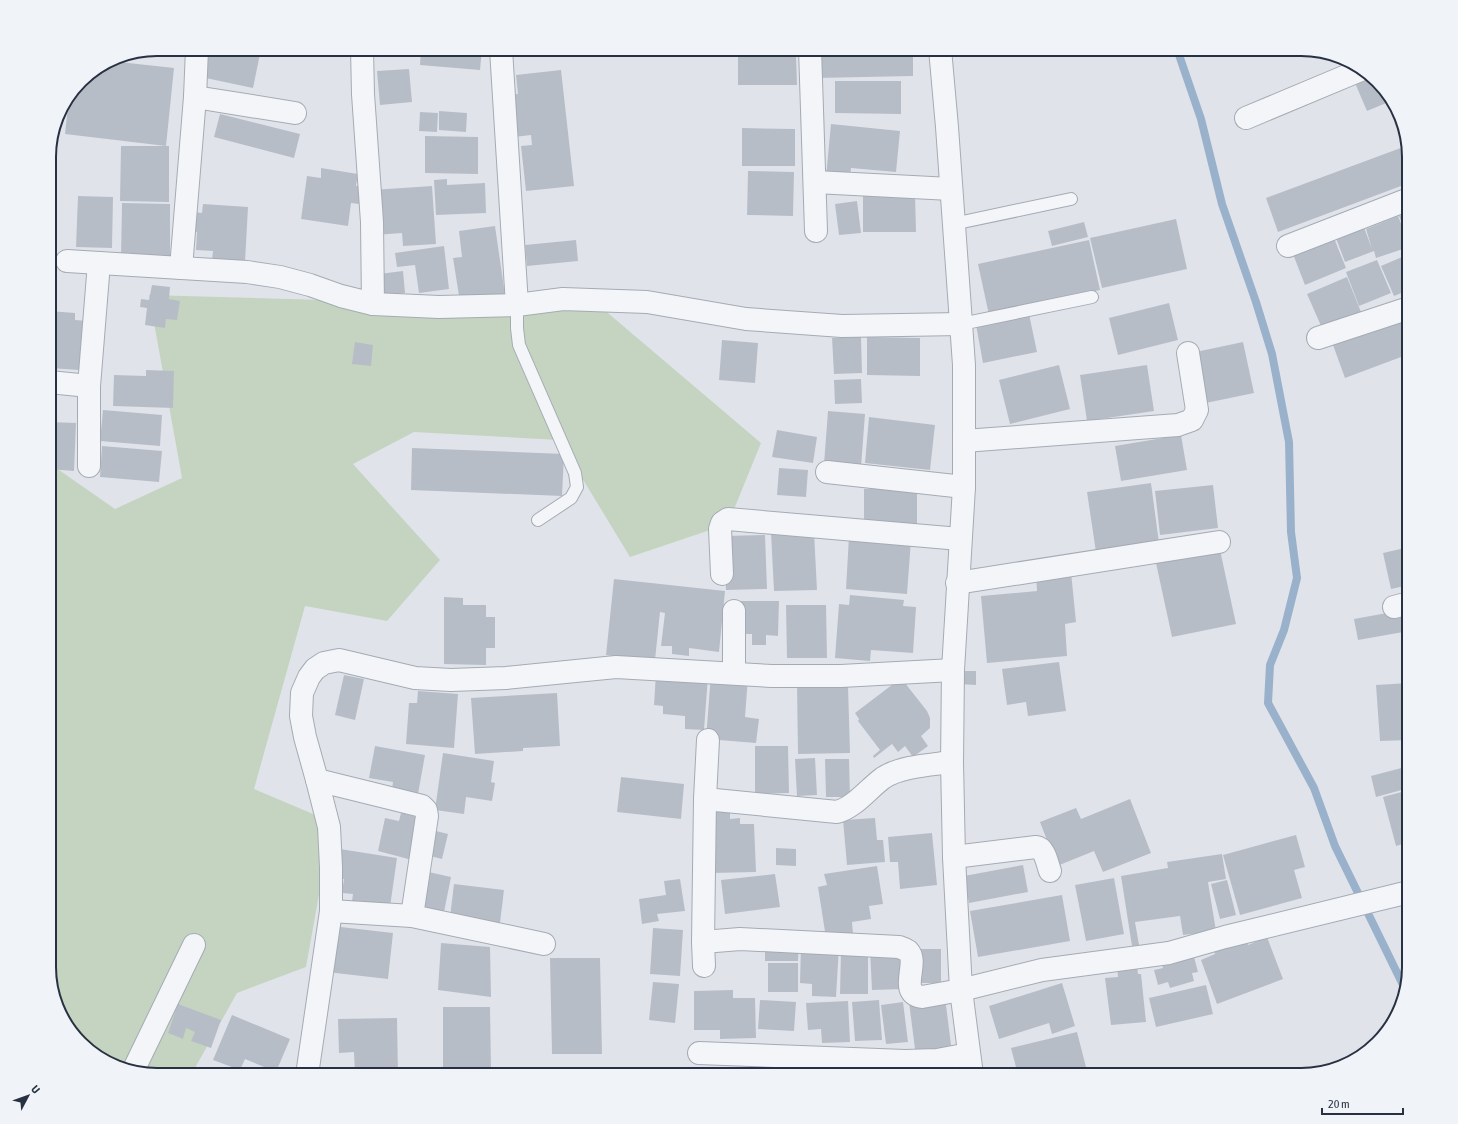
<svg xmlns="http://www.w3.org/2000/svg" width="1458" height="1124" viewBox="0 0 1458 1124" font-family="'Asap Condensed',sans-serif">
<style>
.green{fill:#c5d4c1}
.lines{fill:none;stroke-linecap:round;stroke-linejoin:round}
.stream{stroke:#9ab1cb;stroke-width:8}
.building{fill:#b7bdc7}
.service-casing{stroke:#a5abb4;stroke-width:14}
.minor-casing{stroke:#a5abb4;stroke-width:24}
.service{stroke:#f3f5f8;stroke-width:12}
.minor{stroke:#f3f5f8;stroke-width:22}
.rim{fill:none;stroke:#283142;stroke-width:2}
</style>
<rect width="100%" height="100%" fill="#e0e4ea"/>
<polygon class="green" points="149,295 602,308 761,443 728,524 630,557 559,440 414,432 353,464 440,560 387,621 305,606 254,789 332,822 306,967 237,993 195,1068 201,1075 157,1075 122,1069 91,1052 60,1015 49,974 49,463 115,509 182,478"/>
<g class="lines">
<polyline class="stream" points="1177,49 1201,119 1222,204 1256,302 1272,354 1289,442 1291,532 1297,578 1284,630 1270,665 1268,703 1314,788 1335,846 1405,989"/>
</g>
<g class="building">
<polygon points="207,49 261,49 253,88 201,77"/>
<rect x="301" y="49" width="53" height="7"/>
<polygon points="421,49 482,49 480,70 420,65"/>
<polygon points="817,49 913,49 913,76 817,78"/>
<polygon points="738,54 796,54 797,85 738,85"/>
<polygon points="110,61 174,68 166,146 65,134 69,97 86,76"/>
<polygon points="409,69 412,102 380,105 377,71"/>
<polygon points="561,70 574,186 526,191 521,146 532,145 531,135 514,137 509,95 518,94 516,75"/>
<polygon points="1370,76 1391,101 1367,111 1355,83"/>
<polygon points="835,81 901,81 901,114 835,113"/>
<polygon points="439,111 467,113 466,132 439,130"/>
<polygon points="420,112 438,113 437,132 419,131"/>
<polygon points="220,114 300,134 294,158 214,137"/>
<polygon points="831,124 900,131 896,172 851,168 850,180 826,177"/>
<polygon points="742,128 795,129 795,166 742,166"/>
<polygon points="425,136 478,137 478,174 425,173"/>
<polygon points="121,146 169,146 169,202 120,201"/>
<polygon points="1406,146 1409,157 1409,183 1278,232 1266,198"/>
<polygon points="321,168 358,174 356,186 361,186 359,204 351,203 348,226 301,219 307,176 321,178"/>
<polygon points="748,171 794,172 793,216 747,215"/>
<polygon points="447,179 447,185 485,183 486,213 436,215 434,180"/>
<polygon points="432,186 436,244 403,246 402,233 375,235 372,190"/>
<polygon points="915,194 916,232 863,232 863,195"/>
<polygon points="78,196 113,197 112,248 76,247"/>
<polygon points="857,201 861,233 839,235 835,204"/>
<polygon points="122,203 170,204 170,259 121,259"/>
<polygon points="203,204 248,207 245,262 212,260 213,251 196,250 197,232 192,231 193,212 202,213"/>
<polygon points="1409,212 1409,241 1399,216"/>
<polygon points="1398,216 1409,243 1409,247 1376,258 1374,251 1345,262 1334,233 1362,222 1372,249 1366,229"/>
<polygon points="1176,219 1187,269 1102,288 1090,238"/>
<polygon points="1084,222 1088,237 1052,246 1048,231"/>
<polygon points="495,226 505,295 460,302 453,258 462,257 459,231"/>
<polygon points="1332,233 1346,268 1305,285 1291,249"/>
<polygon points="576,240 578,261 527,266 525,245"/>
<polygon points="1089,240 1100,290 989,315 978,264"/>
<polygon points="444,246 449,289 419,293 415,265 397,267 395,253"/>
<polygon points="1409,254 1409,290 1394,296 1381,266"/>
<polygon points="1377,260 1391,293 1359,306 1346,272"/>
<polygon points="403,271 405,293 381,295 379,274"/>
<polygon points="1347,277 1361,312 1322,328 1307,294"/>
<polygon points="152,285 170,287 169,299 180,301 177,320 166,319 165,328 145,325 147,308 140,307 141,299 149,300"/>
<polygon points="1169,303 1178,340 1118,355 1109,318"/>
<polygon points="49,311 75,313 75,320 88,321 86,343 81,343 79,370 49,368"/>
<polygon points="1029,314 1037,352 983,363 976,325"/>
<polygon points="1409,317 1409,354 1345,378 1333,345"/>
<polygon points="861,337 862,373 834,374 832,338"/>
<polygon points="867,337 920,338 920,376 867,375"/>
<polygon points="722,340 758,343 755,383 719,380"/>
<polygon points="355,342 373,345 371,366 352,364"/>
<polygon points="1243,342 1254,393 1201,404 1191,353"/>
<polygon points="1059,365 1070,409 1010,424 999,380"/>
<polygon points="1147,365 1154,411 1087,421 1080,375"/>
<polygon points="146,370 174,371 173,408 113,406 114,375 146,376"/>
<polygon points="861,379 862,403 835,404 834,380"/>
<polygon points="103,410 162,415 160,446 100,441"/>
<polygon points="828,411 865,414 861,467 824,464"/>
<polygon points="869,417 935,425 930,470 865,463"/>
<polygon points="49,422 76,423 74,471 49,469"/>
<polygon points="777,430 817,437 813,463 772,457"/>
<polygon points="1181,435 1187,470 1121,481 1115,446"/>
<polygon points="102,446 162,451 159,482 100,477"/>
<polygon points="412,448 564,454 562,496 411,490"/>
<polygon points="779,468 808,470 806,497 777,495"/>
<polygon points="1151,483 1159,543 1096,552 1087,492"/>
<polygon points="1213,485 1218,528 1160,535 1155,491"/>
<polygon points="864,489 917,489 917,527 864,526"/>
<polygon points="814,532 817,590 774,591 771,533"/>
<polygon points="765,535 767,589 726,590 724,536"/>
<polygon points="849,536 911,540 907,594 846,589"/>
<polygon points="1409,547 1409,585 1391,589 1383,553"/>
<polygon points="1220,550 1236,624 1172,637 1156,563"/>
<polygon points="1071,572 1076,622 1065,624 1067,656 987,663 981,596 1037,591 1036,575"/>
<polygon points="614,579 725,591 719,652 689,648 689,656 672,654 672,646 661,646 665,613 660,612 655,660 606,655"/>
<polygon points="850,595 904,600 903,606 916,607 913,653 871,650 870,661 835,658 839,604 849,605"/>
<polygon points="444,597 463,598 463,605 486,605 486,617 495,617 495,648 486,648 486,665 444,664"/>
<polygon points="738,601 779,601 778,636 766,635 766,645 752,645 752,634 737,634"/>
<polygon points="786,605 826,605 827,658 787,658"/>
<polygon points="1409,609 1409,631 1358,640 1354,619"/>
<polygon points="1059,662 1066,711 1028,716 1026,702 1007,705 1002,669"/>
<polygon points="958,671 976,671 976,685 958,684"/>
<polygon points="656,673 708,676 704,730 685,729 685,716 663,714 663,706 654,705"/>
<polygon points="711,674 748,677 745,717 759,719 756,743 706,739"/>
<polygon points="344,675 364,679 355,720 335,715"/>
<polygon points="901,678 927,711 930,718 930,728 921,736 928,746 913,757 905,746 898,752 892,744 874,758 873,756 880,750 858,721 859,719 855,713"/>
<polygon points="1409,683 1409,740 1380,741 1376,685"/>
<polygon points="797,685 848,685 850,753 798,754"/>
<polygon points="418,691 458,694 454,748 406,744 409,703 417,703"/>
<polygon points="557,693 560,746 523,748 523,751 475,754 471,698"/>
<polygon points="375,746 425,755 418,794 392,789 393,782 369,778"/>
<polygon points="755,746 788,746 789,793 755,794"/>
<polygon points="443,753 494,761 491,782 495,783 492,801 466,797 464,814 435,810"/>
<polygon points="815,758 817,795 797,796 795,759"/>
<polygon points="825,759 849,759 850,797 826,797"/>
<polygon points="1409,766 1409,788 1376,797 1371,776"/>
<polygon points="621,777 684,784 681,819 617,812"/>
<polygon points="1409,790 1409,842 1396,846 1383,797"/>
<polygon points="1130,799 1151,853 1103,872 1094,851 1057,866 1040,822 1076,808 1081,819"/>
<polygon points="730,809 730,819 740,818 740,824 754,824 756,872 712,873 710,810"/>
<polygon points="401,813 421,818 412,860 378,851 385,818 399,821"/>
<polygon points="875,818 877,840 883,840 885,862 847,865 843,820"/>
<polygon points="432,830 448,834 442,859 426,855"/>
<polygon points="932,833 937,885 900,889 898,862 890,862 888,837"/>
<polygon points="1296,835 1305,867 1294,870 1302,898 1240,915 1223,855"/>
<polygon points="776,848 796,849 796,866 776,865"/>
<polygon points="340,849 397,858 389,914 352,901 353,894 342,893 344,879 336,878"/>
<polygon points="1222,854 1226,879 1208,882 1216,931 1183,935 1180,916 1135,922 1139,945 1132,946 1121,876 1168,868 1167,862"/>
<polygon points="1023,865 1028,892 969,903 964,876"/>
<polygon points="877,866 883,904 869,906 871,919 852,922 853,934 826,938 818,887 827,885 824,874"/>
<polygon points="424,871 451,877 444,912 416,906"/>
<polygon points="775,874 780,907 725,914 721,880"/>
<polygon points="1114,878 1124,934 1086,941 1075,885"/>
<polygon points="680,879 685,911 657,914 659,921 642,924 639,899 666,895 664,881"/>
<polygon points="1227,880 1236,915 1220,919 1211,884"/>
<polygon points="454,884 504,890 500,923 450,917"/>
<polygon points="1062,895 1070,941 978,957 970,911"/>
<polygon points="1409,901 1409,927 1401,904"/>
<polygon points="332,926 393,933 388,979 327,972"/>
<polygon points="653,928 683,930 680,976 650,974"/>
<polygon points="1245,936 1248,945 1267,937 1283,979 1217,1004 1201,960 1215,954 1213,948"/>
<polygon points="441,943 490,947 491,997 438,990"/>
<polygon points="801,944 839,946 836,997 812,996 812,984 800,983"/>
<polygon points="765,945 799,945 798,961 765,961"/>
<polygon points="902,949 904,989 872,990 870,950"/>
<rect x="914" y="949" width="27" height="34"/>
<polygon points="841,950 868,950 868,994 840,994"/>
<polygon points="1193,953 1198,972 1192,973 1194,981 1170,988 1168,982 1158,985 1154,970 1163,968 1161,961"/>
<polygon points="550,958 600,958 602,1054 552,1054"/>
<rect x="768" y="963" width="30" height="29"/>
<polygon points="1137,965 1138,974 1141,974 1146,1022 1111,1025 1105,978 1118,977 1117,967"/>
<polygon points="653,982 679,984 675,1023 649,1020"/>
<polygon points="1062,983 1075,1026 1052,1034 1049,1023 999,1039 989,1006"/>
<polygon points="1206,985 1213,1014 1156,1027 1149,998"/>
<polygon points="733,990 733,998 755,998 756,1038 720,1039 720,1030 694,1030 694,991"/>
<polygon points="945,997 952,1053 916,1057 909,1002"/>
<polygon points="760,1000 796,1002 794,1031 758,1029"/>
<polygon points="879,1000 882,1040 855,1041 852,1002"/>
<polygon points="848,1001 850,1042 822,1043 821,1029 808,1030 806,1003"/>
<polygon points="903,1002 908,1042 886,1044 881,1005"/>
<polygon points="178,1004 221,1020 211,1048 191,1041 195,1032 186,1028 183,1039 168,1033"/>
<polygon points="443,1007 490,1007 491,1071 479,1071 479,1075 443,1075"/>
<polygon points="232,1015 290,1039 276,1072 245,1059 240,1070 213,1060"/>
<polygon points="397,1018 398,1075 355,1075 354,1052 339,1053 338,1019"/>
<polygon points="1077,1032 1087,1071 1071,1075 1018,1075 1011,1048"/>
<polygon points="933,1066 934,1075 876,1075 876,1072"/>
<polygon points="214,1067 229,1075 210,1075"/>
<polygon points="958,1069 959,1075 936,1075 936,1072"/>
</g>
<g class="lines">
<defs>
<g id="service">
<polyline points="953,224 1071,199"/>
<polyline points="517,305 517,328 519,345 575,473 577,487 571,498 538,520"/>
<polyline points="961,324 1092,297"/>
</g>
<g id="minor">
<polyline points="362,49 363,94 372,222 373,304"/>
<polyline points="501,49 517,305"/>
<polyline points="810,49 816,231"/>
<polyline points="940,49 947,127 964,365 964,487 953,670 952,762 954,857 961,990 972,1075"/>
<polyline points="195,97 295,113"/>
<polyline points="1246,118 1363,69"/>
<polyline points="815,182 951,189"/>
<polyline points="1288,246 1409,199"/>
<polyline points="67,261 247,272 280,277 310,285 341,296 373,304 439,307 517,305 563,299 647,302 746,319 842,326 961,324"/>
<polyline points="181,268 195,97 197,49"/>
<polyline points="1318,338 1409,308"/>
<polyline points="49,382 89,386"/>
<polyline points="964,441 1178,425 1192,420 1197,410 1188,353"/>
<polyline points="89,466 89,386 99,263"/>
<polyline points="827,472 964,487"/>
<polyline points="722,574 720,529 722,523 728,519 960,539"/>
<polyline points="957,583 1219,542"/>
<polyline points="1394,607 1409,603"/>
<polyline points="734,611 734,673"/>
<polyline points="317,780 422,806 426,810 427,816 412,916 544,944"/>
<polyline points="705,799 708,740"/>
<path d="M 954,857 L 1036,847 C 1045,848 1047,863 1050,871"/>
<polyline points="331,911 412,916"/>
<path d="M 703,942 L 740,939 L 899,947 C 902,948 905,949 908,951 C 920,963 897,993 922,997 L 961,990 L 1042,970 L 1169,953 L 1225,937 L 1409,892"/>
<path d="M 704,966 L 703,942 L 705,799 L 837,812 C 855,807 868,789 883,778 C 901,766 931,765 952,762"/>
<polyline points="699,1053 905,1061 937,1060 969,1054"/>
<polyline points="133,1071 194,945"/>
<polyline points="307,1075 331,911 331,867 329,827 317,780 305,737 301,716 302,693 309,677 315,669 324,663 339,660 415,678 451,680 506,678 616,667 772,676 841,676 953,670"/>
</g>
</defs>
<use href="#service" class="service-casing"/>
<use href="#minor" class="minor-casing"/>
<use href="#service" class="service"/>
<use href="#minor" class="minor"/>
</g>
<path d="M0 0H1458V1124H0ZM157 56H1301A101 101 0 0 1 1402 157V967A101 101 0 0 1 1301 1068H157A101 101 0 0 1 56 967V157A101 101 0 0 1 157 56Z" fill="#f0f3f7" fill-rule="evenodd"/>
<path class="rim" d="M157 56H1301A101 101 0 0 1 1402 157V967A101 101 0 0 1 1301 1068H157A101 101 0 0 1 56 967V157A101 101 0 0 1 157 56Z"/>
<g transform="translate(28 1096) rotate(49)" stroke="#f0f3f7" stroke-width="3" paint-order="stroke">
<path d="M0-3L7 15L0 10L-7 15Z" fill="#283142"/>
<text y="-6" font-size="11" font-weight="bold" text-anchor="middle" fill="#283142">U</text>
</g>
<path d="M1322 1108v6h81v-6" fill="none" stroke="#283142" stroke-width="2"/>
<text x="1328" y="1108" font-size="12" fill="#283142" stroke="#f0f3f7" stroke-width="3" paint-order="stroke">20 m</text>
</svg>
